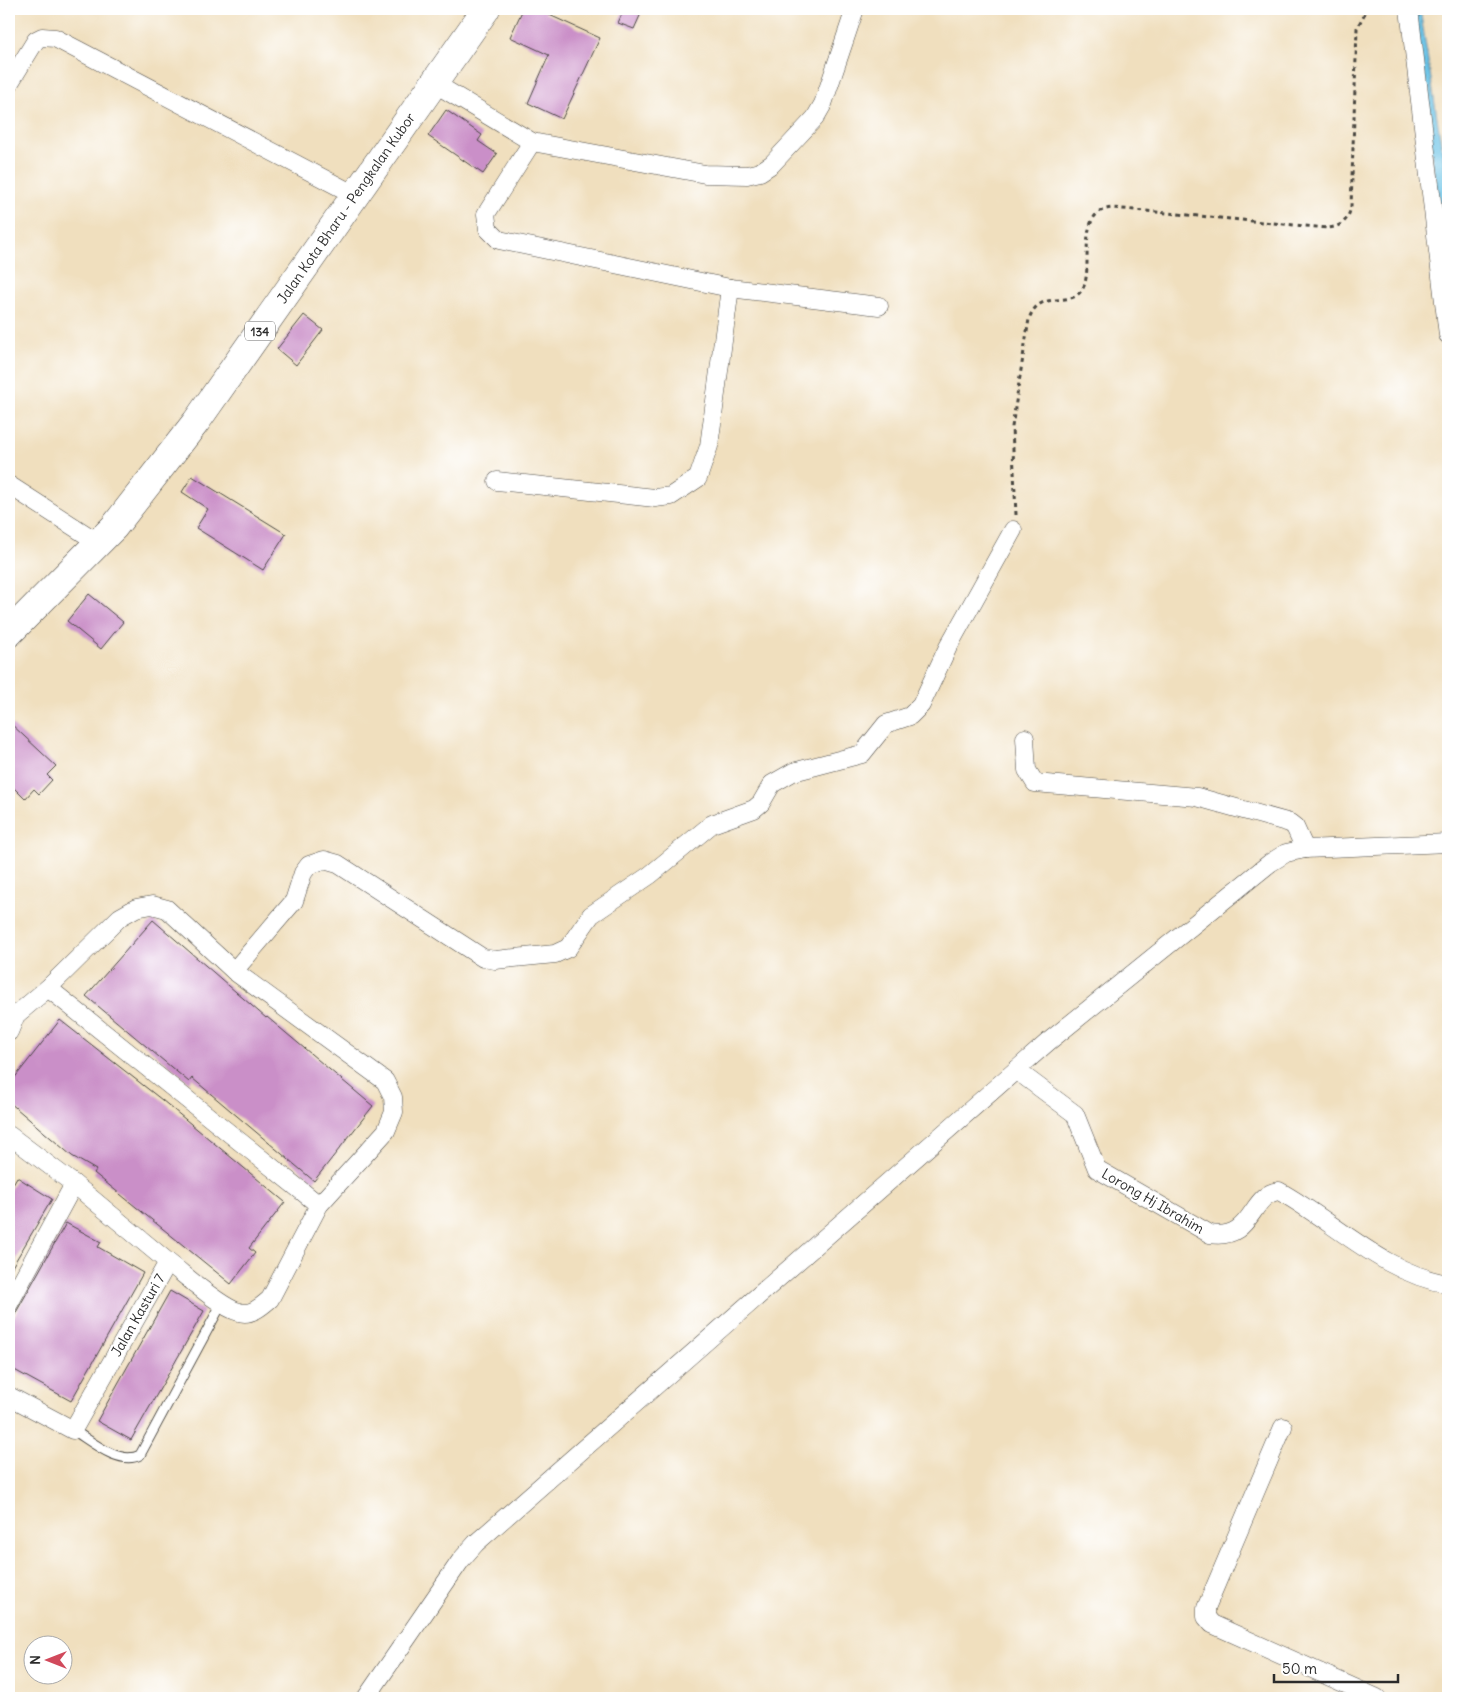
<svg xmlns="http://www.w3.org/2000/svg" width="1457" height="1707" viewBox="0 0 1457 1707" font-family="Delius,sans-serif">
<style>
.water{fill:#69c2e6;stroke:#4a7688}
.building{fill:#ca8fc8}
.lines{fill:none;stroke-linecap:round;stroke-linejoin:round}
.service-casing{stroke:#494641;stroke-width:11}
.minor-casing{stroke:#494641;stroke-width:19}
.primary-casing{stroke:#494641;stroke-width:29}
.path{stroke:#494641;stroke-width:3;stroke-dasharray:4 4;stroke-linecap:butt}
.service{stroke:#fff;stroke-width:9}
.minor{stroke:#fff;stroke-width:18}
.primary{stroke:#fff;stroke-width:28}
.labels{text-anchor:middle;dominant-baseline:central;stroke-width:4;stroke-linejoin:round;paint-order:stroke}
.shield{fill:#fff;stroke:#6b6b6b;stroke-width:1}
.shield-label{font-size:12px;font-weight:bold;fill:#2b2b2b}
.street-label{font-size:14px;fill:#2b2b2b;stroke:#fff}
</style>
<rect width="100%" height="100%" fill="#fff"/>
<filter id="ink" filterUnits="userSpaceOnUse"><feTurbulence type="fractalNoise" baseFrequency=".02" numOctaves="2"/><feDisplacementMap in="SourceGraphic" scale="10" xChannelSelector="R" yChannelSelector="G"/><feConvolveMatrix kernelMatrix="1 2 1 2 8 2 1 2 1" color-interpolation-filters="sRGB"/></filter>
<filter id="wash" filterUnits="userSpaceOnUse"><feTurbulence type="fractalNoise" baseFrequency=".0096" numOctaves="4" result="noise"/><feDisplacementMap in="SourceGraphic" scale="20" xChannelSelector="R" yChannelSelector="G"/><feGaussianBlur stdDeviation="1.12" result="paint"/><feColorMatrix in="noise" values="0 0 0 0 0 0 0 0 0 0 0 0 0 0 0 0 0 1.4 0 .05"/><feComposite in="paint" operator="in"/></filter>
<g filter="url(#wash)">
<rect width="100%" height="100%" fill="#f0dfbe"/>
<polygon class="water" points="1411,9 1420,9 1448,188 1448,273"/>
<g id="blocks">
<g class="building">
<polygon points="523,9 547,9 545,13 600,38 562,119 528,103 549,55 510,37"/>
<polygon points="624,9 643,9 634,29 618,23"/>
<polygon points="446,110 482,135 478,141 497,154 483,174 428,136"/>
<polygon points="304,315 323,330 296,365 277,349"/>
<polygon points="192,476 286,534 263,570 196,528 208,509 182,492"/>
<polygon points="89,594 123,622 101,649 67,621"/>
<polygon points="9,722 56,766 47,775 52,780 39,794 34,789 25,799 9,783"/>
<polygon points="153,920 266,1018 267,1017 373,1106 314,1181 192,1078 189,1082 86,996"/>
<polygon points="60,1020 162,1100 285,1202 249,1248 255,1253 231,1284 94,1173 96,1170 72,1156 9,1102 9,1085"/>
<polygon points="17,1177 52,1199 9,1272 9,1191"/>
<polygon points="66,1223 101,1242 98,1247 143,1273 71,1401 9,1367 9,1325"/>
<polygon points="170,1291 204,1311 131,1440 97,1421"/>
</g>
</g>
</g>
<g filter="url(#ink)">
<use href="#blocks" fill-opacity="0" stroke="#494641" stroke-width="1"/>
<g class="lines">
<defs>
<path id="service" d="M 73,1430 C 91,1441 119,1466 140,1455 L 222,1303"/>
<g id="minor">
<polyline points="1409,9 1448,335"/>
<polyline points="434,83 532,142 705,174 747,175 760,172 772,164 815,118 823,104 855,9"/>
<polyline points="9,84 36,40 42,37 55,38 355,195"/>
<polyline points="532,142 486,214 488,229 499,240 730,288 879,306"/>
<polyline points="497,481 655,498 671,496 698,478 709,446 730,288"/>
<polyline points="9,485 99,543"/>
<polyline points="1025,738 1027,770 1035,783 1197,797 1290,823 1295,827 1305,849"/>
<polyline points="234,971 294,901 303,873 309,865 324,860 338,864 483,958 495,960 555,954 568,948 591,915 650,875 712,824 754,809 761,803 772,784 793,772 862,754 886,724 910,716 921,705 948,647 1013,530"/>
<polyline points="48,988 319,1205"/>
<path d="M 9,1032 L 16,1015 L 48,988 L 120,917 L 136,908 L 152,905 L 167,909 L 234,971 L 385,1081 L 393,1097 L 394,1112 L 386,1131 L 319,1205 L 270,1299 C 262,1306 251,1316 239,1312 C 220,1307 185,1275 168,1262"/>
<path d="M 1016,1070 L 1075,1114 L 1097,1169 L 1210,1234 C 1254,1241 1249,1194 1279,1191 C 1335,1222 1383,1273 1448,1284"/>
<polyline points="9,1135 74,1184 168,1262 73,1430 9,1396"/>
<polyline points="9,1304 74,1184"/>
<polyline points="1283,1427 1206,1608 1206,1617 1212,1624 1377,1698"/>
<polyline points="366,1698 461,1560 476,1543 1048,1042 1270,863 1286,853 1305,849 1448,843"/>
</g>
<polyline id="primary" points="9,633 114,527 196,422 486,9"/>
</defs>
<use href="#service" class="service-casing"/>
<use href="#minor" class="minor-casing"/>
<use href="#primary" class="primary-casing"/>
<path class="path" d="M 1016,515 L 1012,427 L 1029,319 C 1040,286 1073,312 1084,286 C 1093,262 1075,210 1113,208 L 1327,228 C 1341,227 1348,221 1351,207 L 1357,28 L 1367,9"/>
<use href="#service" class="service"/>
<use href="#minor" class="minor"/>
<use href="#primary" class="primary"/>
</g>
</g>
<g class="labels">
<rect class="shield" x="245" y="321.5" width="30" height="19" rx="4"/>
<g class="shield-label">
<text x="260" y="331">134</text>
</g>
<g class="street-label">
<text transform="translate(346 208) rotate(-55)">Jalan Kota Bharu - Pengkalan Kubor</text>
<text transform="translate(1153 1201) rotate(30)">Lorong Hj Ibrahim</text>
<text transform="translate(138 1315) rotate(-60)">Jalan Kasturi 7</text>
</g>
</g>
<rect width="1457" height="1707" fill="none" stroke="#fff" stroke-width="30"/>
<g transform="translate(48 1660) rotate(270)"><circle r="24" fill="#ffffff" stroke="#aaaaaa"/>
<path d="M0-4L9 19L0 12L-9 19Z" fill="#d1495b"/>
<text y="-8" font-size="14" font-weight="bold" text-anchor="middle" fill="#2b2b2b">N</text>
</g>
<path d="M1274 1674v8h124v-8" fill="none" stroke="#2b2b2b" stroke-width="2.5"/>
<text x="1282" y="1674" font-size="15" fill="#2b2b2b" stroke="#ffffff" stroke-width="4" paint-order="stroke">50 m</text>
</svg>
